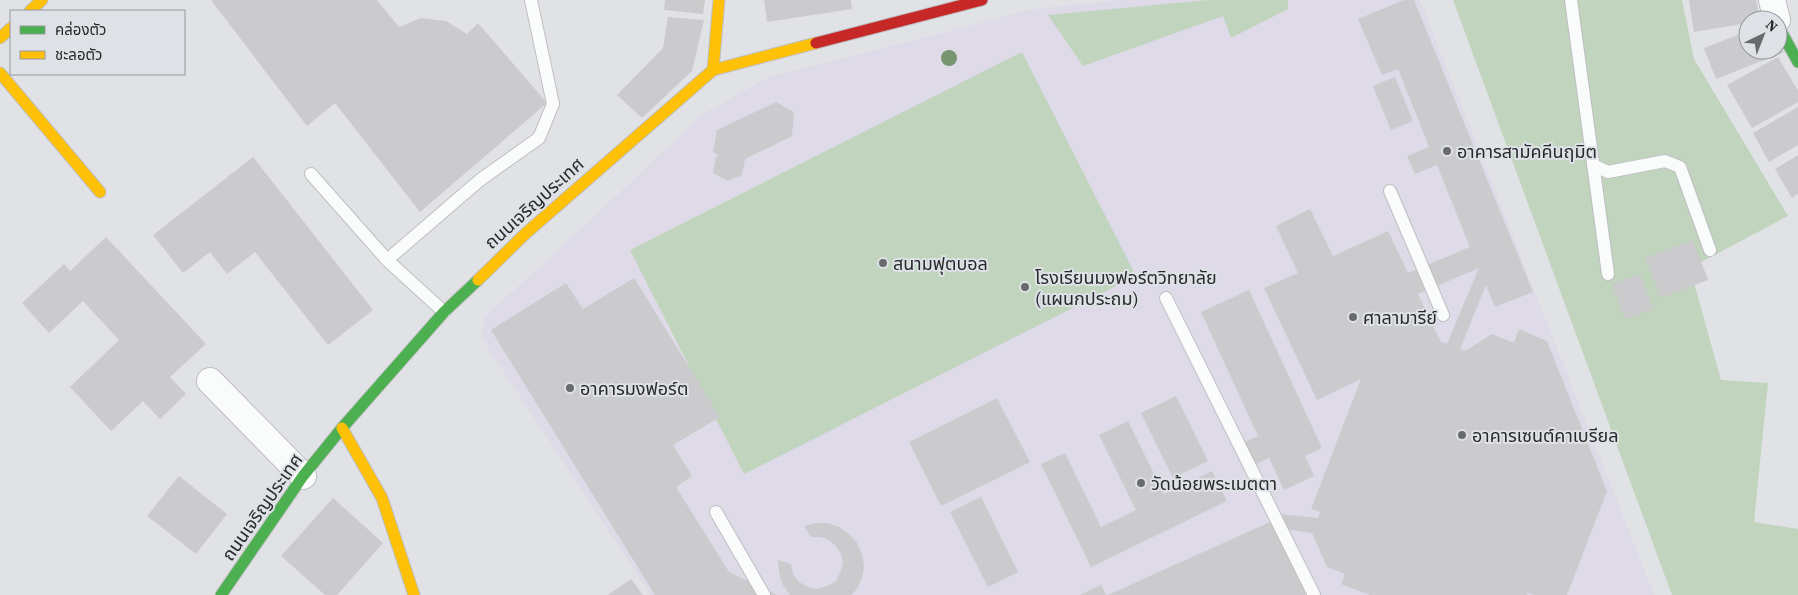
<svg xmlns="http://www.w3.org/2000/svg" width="1798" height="595" viewBox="0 0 1798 595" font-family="'Source Serif 4','Noto Sans Thai',serif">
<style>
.education{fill:#dedae7}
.green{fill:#c1d4be}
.building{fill:#cbcbcd;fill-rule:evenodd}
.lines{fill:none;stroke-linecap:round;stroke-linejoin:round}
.lane-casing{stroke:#bebfc1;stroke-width:14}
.street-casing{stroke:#bebfc1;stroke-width:28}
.fast-casing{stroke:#bebfc1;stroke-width:13}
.slow-casing{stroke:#bebfc1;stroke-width:13}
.jam-casing{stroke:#bebfc1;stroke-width:13}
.lane{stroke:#fafbfb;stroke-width:12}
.street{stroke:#fafbfb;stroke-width:26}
.fast{stroke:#4caf50;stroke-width:11}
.slow{stroke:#ffc107;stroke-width:11}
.jam{stroke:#c62828;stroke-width:11}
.tree{fill:#789572}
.poi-dot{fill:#686a6b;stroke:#dee2e7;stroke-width:2}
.labels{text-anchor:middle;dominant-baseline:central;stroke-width:4;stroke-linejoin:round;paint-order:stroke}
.poi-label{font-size:18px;fill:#27292a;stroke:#dee2e7;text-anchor:start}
.street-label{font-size:18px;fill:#27292a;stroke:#dee2e7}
</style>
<rect width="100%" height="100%" fill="#e0e2e5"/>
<polygon class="education" points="1121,0 1420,0 1654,595 651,595 481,337 485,316 551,257 702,115 767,78 1034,9"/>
<g class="green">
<polygon points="1208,0 1288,0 1288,9 1231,38 1223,16 1083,66 1048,15"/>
<polygon points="1453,0 1682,0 1694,59 1788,216 1690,268 1721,380 1768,383 1754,522 1798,529 1798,595 1672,595"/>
<polygon points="1022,52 1136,276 744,474 630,250"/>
</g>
<g class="building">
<polygon points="211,0 377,0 399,27 421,18 446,21 467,34 478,23 547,103 420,212 335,103 307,126"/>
<polygon points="665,0 705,0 703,14 664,10"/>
<polygon points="764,0 851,0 852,9 767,22"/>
<path d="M 1404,0 L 1414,0 L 1533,292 L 1495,307 L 1486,285 L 1460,349 L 1465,351 L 1492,334 L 1514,343 L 1519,329 L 1547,341 L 1607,491 L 1567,595 L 1534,595 L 1528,593 L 1527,595 L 1370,595 L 1341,584 L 1345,574 L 1327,567 L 1312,533 L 1276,528 L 1306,595 L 1108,595 L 1272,521 L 1268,513 L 1318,518 L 1320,512 L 1311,509 L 1361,379 L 1317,400 L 1264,288 L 1298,273 L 1276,226 L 1310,209 L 1333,256 L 1388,231 L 1408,273 L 1470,247 L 1437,165 L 1415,174 L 1407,156 L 1429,147 L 1398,69 L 1382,75 L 1358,19 ZM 1479,268 L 1447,344 L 1441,342 L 1418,294 Z"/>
<polygon points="1689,0 1756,0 1760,20 1748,20 1748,23 1694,32"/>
<polygon points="668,17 704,20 692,71 642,118 617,95 663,48"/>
<polygon points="1748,31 1748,50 1787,51 1716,79 1704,48"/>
<polygon points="1778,57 1798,91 1798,102 1752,128 1727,85"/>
<polygon points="1395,77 1413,121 1391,130 1373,86"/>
<polygon points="776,102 794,112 792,136 745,159 742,175 728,181 713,173 716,157 719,156 713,152 717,130"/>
<polygon points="1798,107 1798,145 1769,162 1753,133"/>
<polygon points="1798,155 1798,194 1792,198 1775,169"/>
<polygon points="253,157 373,310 328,345 255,252 227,274 210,252 183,273 153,235"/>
<polygon points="106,237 206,344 170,377 186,394 160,419 143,401 111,431 70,387 119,340 83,301 49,333 22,303 64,264 70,271"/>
<polygon points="1693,240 1708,280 1661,298 1645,258"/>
<polygon points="1640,274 1653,309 1625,319 1612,284"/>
<polygon points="634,278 720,417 673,445 692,476 676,487 729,572 777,595 655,595 491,330 566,283 583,309"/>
<polygon points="1249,290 1322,448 1305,456 1314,476 1284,490 1269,458 1254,465 1244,442 1258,436 1201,312"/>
<polygon points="1176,396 1208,461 1173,478 1141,413"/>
<polygon points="997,398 1030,462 941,506 909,442"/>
<polygon points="1128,421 1164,494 1212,471 1227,501 1091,567 1041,464 1065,453 1101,527 1136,510 1099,435"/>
<polygon points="179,476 227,514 196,554 147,516"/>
<polygon points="981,497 1018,572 988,587 950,512"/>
<polygon points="333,498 383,543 337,595 325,595 281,556"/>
<polygon points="815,523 827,523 839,527 849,534 857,543 862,554 864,566 862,578 857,589 851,595 790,595 783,585 779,573 778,560 791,564 793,574 799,582 808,587 818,589 827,586 836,581 840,573 843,563 841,554 836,546 829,540 821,537 811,537 804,526"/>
<polygon points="631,579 643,595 608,595"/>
<polygon points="1101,585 1106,595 1080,595"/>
</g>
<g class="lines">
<defs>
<g id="lane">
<polyline points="1571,0 1608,274"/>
<polyline points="1593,165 1608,172 1665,161 1680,167 1710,250"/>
<polyline points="311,174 387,260 444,312"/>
<polyline points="1390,191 1443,315"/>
<polyline points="387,260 480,180 539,138 553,104 531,0"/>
<polyline points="1166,298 1314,595"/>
<polyline points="716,512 764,595"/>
</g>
<g id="street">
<polyline points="1772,0 1777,20"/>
<polyline points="210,381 303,476"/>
</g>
<g id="fast">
<polyline points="1778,26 1798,62"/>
<polyline points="221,595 303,476 342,428 444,312 478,280"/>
</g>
<g id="slow">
<polyline points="30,11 42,0"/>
<polyline points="0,38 11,28"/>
<polyline points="713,70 719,0"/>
<polyline points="0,73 100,192"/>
<polyline points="478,280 525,234 713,70 816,43"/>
<polyline points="342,428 382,498 414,595"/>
</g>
<polyline id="jam" points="816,43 982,0"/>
</defs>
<use href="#lane" class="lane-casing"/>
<use href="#street" class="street-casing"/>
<use href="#fast" class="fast-casing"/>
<use href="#slow" class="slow-casing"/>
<use href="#jam" class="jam-casing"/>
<use href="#lane" class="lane"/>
<use href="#street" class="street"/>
<use href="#fast" class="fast"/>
<use href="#slow" class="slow"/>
<use href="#jam" class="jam"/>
</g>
<circle class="tree" cx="949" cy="58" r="8"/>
<g class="poi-dot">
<circle cx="1447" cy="151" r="5"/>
<circle cx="883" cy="263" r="5"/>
<circle cx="1025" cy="287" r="5"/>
<circle cx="1353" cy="317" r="5"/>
<circle cx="570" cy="388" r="5"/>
<circle cx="1462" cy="435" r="5"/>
<circle cx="1141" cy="483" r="5"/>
</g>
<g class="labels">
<g class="poi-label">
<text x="1457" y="151">อาคารสามัคคีนฤมิต</text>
<text x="893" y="263">สนามฟุตบอล</text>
<text x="1035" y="277">โรงเรียนมงฟอร์ตวิทยาลัย<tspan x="1035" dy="21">(แผนกประถม)</tspan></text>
<text x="1363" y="317">ศาลามารีย์</text>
<text x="580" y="388">อาคารมงฟอร์ต</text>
<text x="1472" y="435">อาคารเซนต์คาเบรียล</text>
<text x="1151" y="483">วัดน้อยพระเมตตา</text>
</g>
<g class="street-label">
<text transform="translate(534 203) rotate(-42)">ถนนเจริญประเทศ</text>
<text transform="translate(262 507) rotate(-55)">ถนนเจริญประเทศ</text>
</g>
</g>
<rect x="10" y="10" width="175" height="65" fill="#dee2e7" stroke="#95989b"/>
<rect x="20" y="26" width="25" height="8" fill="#4caf50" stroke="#95989b"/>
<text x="55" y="35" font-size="15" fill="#27292a">คล่องตัว</text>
<rect x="20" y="51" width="25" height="8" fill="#ffc107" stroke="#95989b"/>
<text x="55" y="60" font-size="15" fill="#27292a">ชะลอตัว</text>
<g transform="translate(1763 35) rotate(43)"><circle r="24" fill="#dee2e7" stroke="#95989b"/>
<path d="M0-4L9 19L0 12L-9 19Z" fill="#686a6b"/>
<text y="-8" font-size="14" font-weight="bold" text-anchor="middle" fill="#27292a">N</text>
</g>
</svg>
